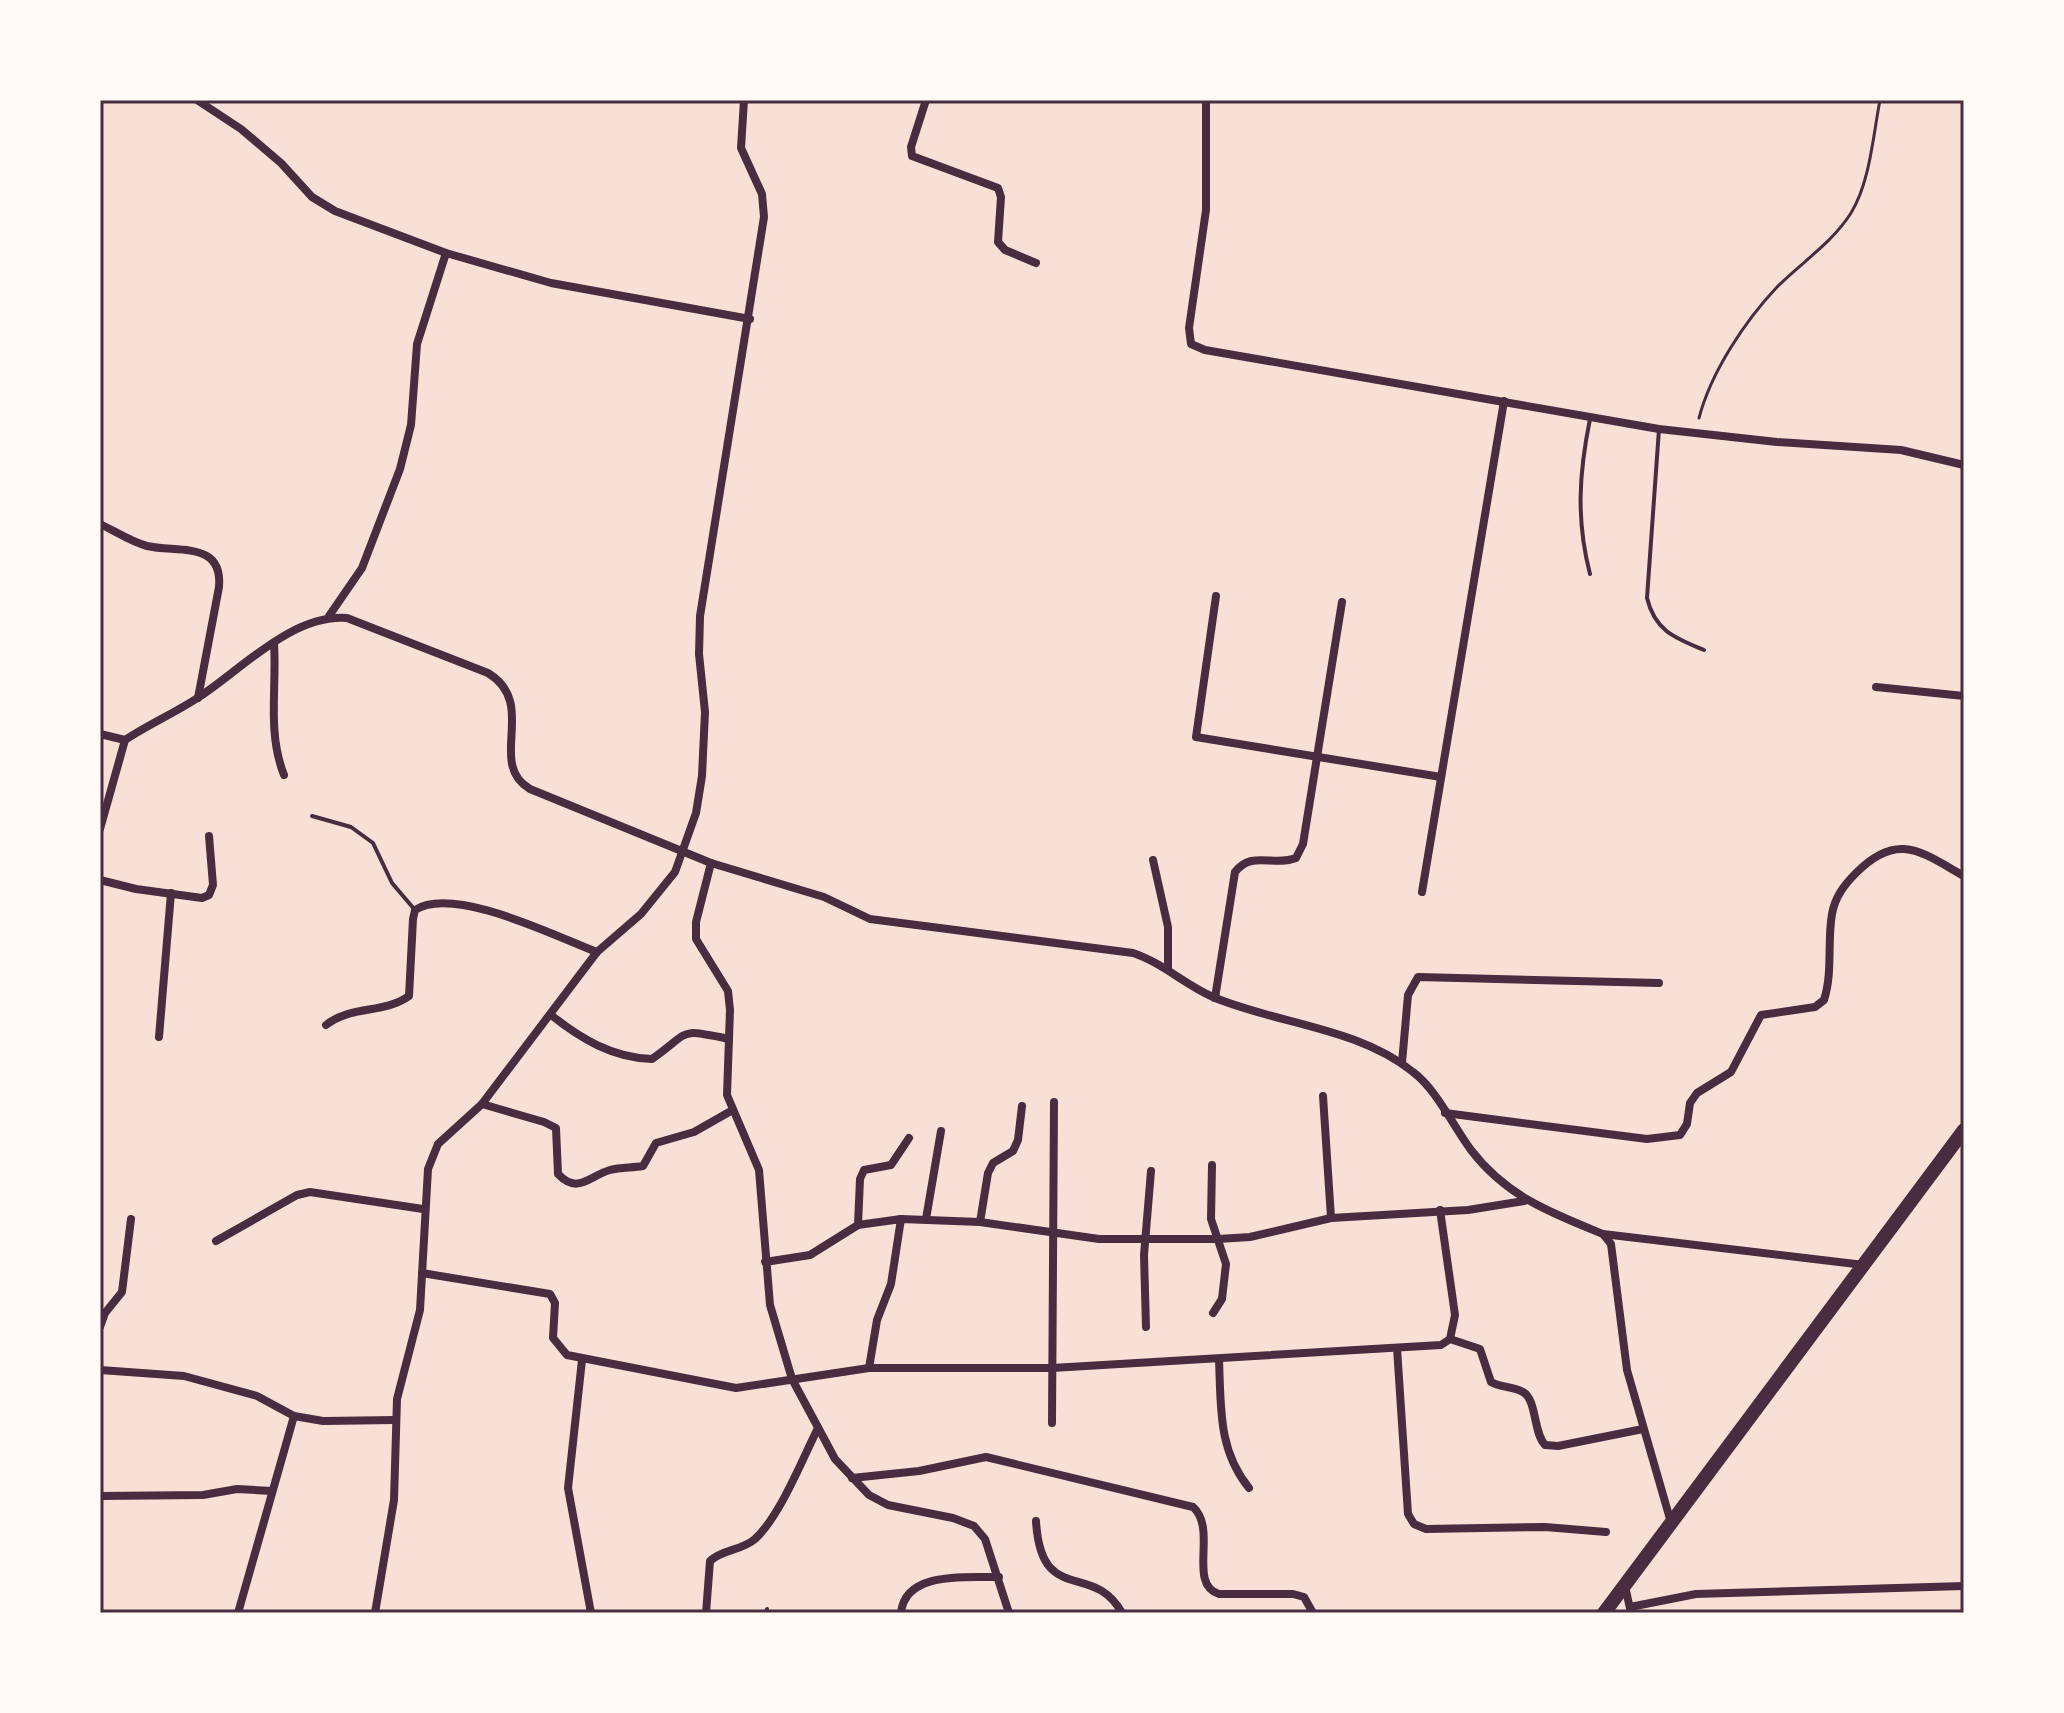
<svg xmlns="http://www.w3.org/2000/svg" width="2064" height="1713" viewBox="0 0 2064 1713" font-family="Arial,sans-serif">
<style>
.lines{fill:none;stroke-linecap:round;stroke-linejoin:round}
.path{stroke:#4a2c40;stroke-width:3}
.service{stroke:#4a2c40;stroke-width:4}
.minor{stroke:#4a2c40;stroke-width:8}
.primary{stroke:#4a2c40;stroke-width:14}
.neatline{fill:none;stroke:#4a2c40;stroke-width:3}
</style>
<rect width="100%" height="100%" fill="#f7e1d7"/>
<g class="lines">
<path class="path" d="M 1699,418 C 1711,372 1745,321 1777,287 C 1802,262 1832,243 1851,213 C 1870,182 1873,136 1880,100"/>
<g class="service">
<path d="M 1590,419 C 1579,473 1576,520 1590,574"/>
<path d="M 1659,429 L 1647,598 C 1655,631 1675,638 1704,650"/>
<polyline points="312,816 351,827 373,843 392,883 415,910"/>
<polyline points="766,1613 767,1609"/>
</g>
<g class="minor">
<polyline points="197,100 241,129 281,163 312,197 335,211 446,253 551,283 750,319"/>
<polyline points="926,100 911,147 912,156 998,188 1001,197 998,242 1005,250 1036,263"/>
<polyline points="1206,100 1206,210 1189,328 1191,344 1205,350 1659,429 1777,442 1901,450 1964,465"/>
<path d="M 100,524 C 115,531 131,542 147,546 C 178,553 223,541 219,587 L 198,698"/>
<polyline points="1216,596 1196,737 1441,777"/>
<polyline points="329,616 362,568 400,469 411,425 417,344 446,253"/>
<path d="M 274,643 C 277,688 267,732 284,775"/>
<polyline points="1876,687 1964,696"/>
<path d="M 100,734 L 125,740 C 149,724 175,713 199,697 C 242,669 292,614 347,618 L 488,673 C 539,704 486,763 530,789 L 711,863 L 824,897 L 870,919 L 1133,953 C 1163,963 1185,985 1213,997 C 1277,1024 1357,1027 1413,1072 C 1437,1090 1453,1126 1471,1150 C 1506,1196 1551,1213 1603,1234 L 1611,1244 L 1627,1370 L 1670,1519"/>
<polyline points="100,829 125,740"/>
<polyline points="1153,860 1168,927 1168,969"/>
<polyline points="711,863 696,922 696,939 728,991 730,1010 727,1095 759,1170 770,1305 792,1379 835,1459 869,1495 888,1505 953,1518 974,1526 985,1539 1009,1613"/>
<polyline points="100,880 136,889 202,898 209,895 213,885 209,836"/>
<polyline points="1422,892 1504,401"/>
<path d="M 1215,998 L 1235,872 C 1252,850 1273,867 1296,858 L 1303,844 L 1342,602"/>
<path d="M 551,1015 C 581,1039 613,1058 652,1059 C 692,1031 676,1028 729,1039"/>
<path d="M 326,1025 C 351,1005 384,1014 409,996 L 413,919 L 415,910 C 454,885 557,937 597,952"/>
<polyline points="159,1037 171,893"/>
<polyline points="1402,1063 1408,995 1418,977 1659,983"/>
<polyline points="1323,1096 1331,1218"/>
<path d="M 482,1104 L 544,1122 L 556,1128 L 558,1174 C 578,1195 589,1176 610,1170 C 621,1167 632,1168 643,1166 L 656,1143 L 694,1132 L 731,1111"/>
<path d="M 1445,1113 L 1647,1139 L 1680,1135 L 1687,1124 L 1690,1103 L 1697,1093 L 1731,1072 L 1761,1015 L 1815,1007 L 1824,1000 C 1833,972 1827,942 1832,914 C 1835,897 1844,885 1856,873 C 1898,831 1921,852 1964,876"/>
<polyline points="1212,1165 1211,1219 1226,1264 1222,1299 1213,1313"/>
<polyline points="926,1219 941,1131"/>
<polyline points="980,1222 988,1173 993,1163 1013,1151 1018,1140 1022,1106"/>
<polyline points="858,1225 860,1179 864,1170 891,1165 909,1138"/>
<polyline points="1603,1234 1864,1265"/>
<polyline points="216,1241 297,1195 310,1192 423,1209"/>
<polyline points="765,1262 810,1255 858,1225 901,1219 980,1222 1099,1239 1218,1239 1250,1237 1331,1218 1468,1210 1524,1201"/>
<polyline points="422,1273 550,1294 555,1303 553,1338 567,1355 736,1388 869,1368 1052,1368 1441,1345 1450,1339 1455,1315 1440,1210"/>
<polyline points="100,1327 105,1313 122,1292 131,1219"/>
<polyline points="1146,1327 1144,1255 1151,1171"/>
<path d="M 1450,1339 L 1480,1349 L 1491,1382 C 1501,1388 1513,1386 1523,1392 C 1537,1400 1533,1432 1545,1445 L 1558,1446 L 1643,1429"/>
<polyline points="1397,1348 1408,1514 1414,1524 1426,1529 1545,1527 1606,1532"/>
<path d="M 1219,1359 C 1221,1407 1218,1450 1249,1488"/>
<polyline points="582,1360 568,1488 591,1613"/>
<polyline points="869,1368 877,1320 891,1284 901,1219"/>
<polyline points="100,1370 184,1376 257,1396 294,1416 323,1421 395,1420"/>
<polyline points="1052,1423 1054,1102"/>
<path d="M 852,1478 L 919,1471 L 986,1457 L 1193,1507 C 1218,1529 1187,1584 1219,1594 L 1293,1594 L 1304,1597 L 1313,1613"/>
<polyline points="100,1496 203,1495 237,1489 272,1491"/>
<path d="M 1036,1521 C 1041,1607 1093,1560 1122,1613"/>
<polyline points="1625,1586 1631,1613"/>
<polyline points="1630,1607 1696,1594 1964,1586"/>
<polyline points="238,1613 294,1416"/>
<polyline points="375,1613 394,1500 397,1399 420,1310 428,1169 438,1144 482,1104 597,952 641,914 675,872 696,813 702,776 705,712 699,654 700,616 764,217 762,194 741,148 744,100"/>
<path d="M 706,1613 L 710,1561 C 723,1549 741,1551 755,1539 C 780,1516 802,1460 818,1428"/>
<path d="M 901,1613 C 905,1570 969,1578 999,1577"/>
</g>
<polyline class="primary" points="1604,1613 1964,1130"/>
</g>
<rect width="2064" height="1713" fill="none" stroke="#fffaf5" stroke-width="204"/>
<rect x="102" y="102" width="1860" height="1509" class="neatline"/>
</svg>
